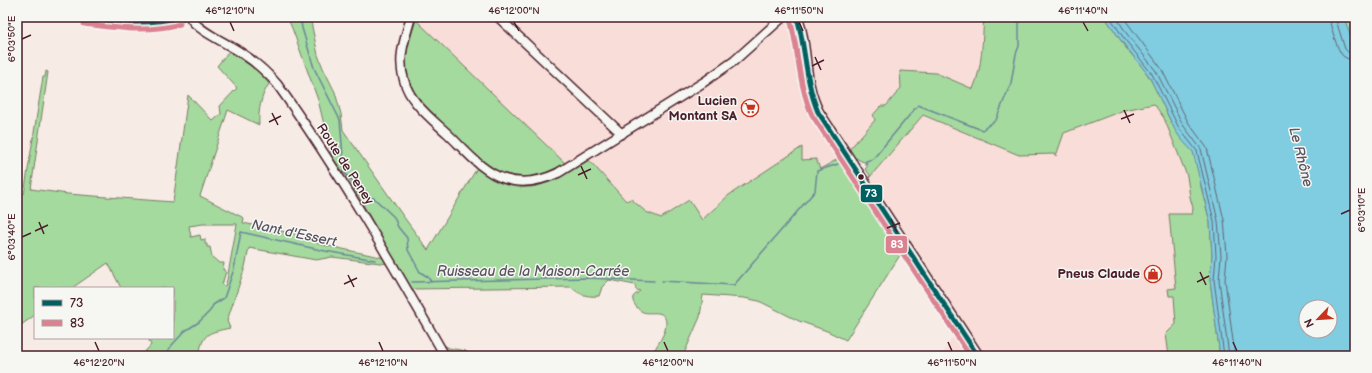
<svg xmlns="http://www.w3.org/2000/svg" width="1372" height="373" viewBox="0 0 1372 373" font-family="'Balsamiq Sans',sans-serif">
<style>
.built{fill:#f8ddd8}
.green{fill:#a4da9e;stroke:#777c64;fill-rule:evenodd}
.water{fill:#80cce0;stroke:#6a8798;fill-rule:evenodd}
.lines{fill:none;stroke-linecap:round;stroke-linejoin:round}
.shore{stroke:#606473;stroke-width:1}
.stream{stroke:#6a8798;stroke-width:1.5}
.minor-casing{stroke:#4a1f2b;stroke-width:11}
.major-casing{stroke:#4a1f2b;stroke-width:13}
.minor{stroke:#f6f6f2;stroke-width:8}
.major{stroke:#f6f6f2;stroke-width:10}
.bus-1-casing{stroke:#f6f6f2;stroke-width:8}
.bus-2-casing{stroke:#f6f6f2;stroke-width:8}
.bus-1{stroke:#005f61;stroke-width:5}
.bus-2{stroke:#db8291;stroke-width:5}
.ticks{fill:none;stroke:#4a1f2b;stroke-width:1.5}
.bus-dot{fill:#4a1f2b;stroke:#f6f6f2;stroke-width:1.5}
.labels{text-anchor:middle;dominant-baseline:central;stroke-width:3;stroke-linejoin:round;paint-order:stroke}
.poi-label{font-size:13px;font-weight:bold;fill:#4a1f2b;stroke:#f6f6f2;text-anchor:end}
.street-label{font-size:13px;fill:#4a1f2b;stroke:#f6f6f2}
.water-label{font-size:14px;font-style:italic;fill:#5a5361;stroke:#f6f6f2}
.line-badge{stroke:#f6f6f2;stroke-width:1.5}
.badge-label{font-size:11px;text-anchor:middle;font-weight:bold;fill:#fff}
.neatline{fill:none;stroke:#4a1f2b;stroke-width:1.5}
.ticks-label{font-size:10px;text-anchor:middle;fill:#4a1f2b}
</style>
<rect width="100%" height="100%" fill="#f7ebe6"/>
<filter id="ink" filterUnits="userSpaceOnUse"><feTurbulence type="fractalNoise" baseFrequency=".025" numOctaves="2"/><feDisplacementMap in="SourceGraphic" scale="8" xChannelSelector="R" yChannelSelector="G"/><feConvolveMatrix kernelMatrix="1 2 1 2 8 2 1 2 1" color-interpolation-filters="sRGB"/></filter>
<g filter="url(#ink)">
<polygon class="built" points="405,17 984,17 980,66 979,76 973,89 936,73 900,71 901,88 886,106 881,106 873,115 875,120 849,151 868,179 923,115 1019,155 1054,154 1056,155 1064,133 1124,110 1154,104 1164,118 1187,176 1190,197 1193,208 1192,214 1170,214 1176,288 1168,289 1174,296 1176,324 1166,334 1169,356 942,356 955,332 848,170 840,158 820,169 816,159 802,161 802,148 729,195 702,220 689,200 661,218 646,212 631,199 626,201 589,160 565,175 538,186 519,187 501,183 493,179 477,168 417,111 403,91 397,76 395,59 396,48"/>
<g class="green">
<path d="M 287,17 L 310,17 L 318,55 L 323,68 L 335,92 L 341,114 L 343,130 L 403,216 L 428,250 L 477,168 C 521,202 547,186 589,160 L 626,201 L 631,199 L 646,212 L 661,218 L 689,200 L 702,220 L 729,195 L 802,147 L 802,160 L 816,159 L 820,169 L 840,158 L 902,252 L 846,340 L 827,331 L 799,321 L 759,301 L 744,298 L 703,295 L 700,317 L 683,356 L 651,356 C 656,346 667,333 666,322 C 664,308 651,315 643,312 C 639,311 631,302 633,297 C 634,295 638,293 640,291 L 636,290 L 635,285 L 609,280 L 602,287 L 599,296 C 587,297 580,295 571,287 L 411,289 L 349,180 L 332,157 L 318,100 L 292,28 Z"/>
<path d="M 984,17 L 1105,17 C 1112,27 1119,38 1126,48 C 1134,58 1143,66 1149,77 C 1162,98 1170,129 1187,145 L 1196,144 L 1201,187 L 1210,222 L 1212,256 L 1210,280 L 1220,356 L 1169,356 L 1166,334 L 1176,324 L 1174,296 L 1169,296 L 1168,289 L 1176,288 L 1169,214 L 1192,214 L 1193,208 L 1190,197 L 1187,176 L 1164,118 L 1154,104 L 1124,110 L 1064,133 L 1056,156 L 1054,154 L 1019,155 L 923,115 L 869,178 L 870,175 L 865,169 L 867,167 L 867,163 L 861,161 L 856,158 L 855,161 L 848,151 L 875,120 L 873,115 L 881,106 L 886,106 L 901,88 L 900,71 L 936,73 L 973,89 C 983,66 982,41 984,17 Z"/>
<polygon points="1344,17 1355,17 1355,50"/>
<path d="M 416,20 L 565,163 C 549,172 534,179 515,176 C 507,175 500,172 493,168 C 476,157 463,142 449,129 C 440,120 430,111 421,101 C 415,93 409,83 407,74 C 403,55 411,37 416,20 Z"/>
<path d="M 229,51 L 255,67 L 269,84 C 261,95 258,111 259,125 L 228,110 L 200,196 L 244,218 L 243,223 L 305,236 L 319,244 L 385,258 L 388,264 L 332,257 L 316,260 L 249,248 L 245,267 L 227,321 L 230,328 C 208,333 203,332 199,356 L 141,356 L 151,345 L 148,338 L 173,338 L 173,288 L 121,288 L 108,263 L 72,288 L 35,288 L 35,315 L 17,328 L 17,191 L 24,194 L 43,77 L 45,77 L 46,71 L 48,72 L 31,189 L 68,194 L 173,202 L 188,95 L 213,121 L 221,114 L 220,106 L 237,88 L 217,66 ZM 203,224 L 237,224 L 227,280 L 225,286 L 222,285 L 226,271 L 223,270 L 224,263 L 219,263 L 212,257 L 210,247 L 207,247 L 207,244 L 205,244 L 205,239 L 201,240 L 200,235 L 191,237 L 189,226 Z"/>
<polygon points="442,344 449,348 466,351 467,353 464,356 449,356"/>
</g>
<path class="water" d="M 1105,17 L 1344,17 L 1355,50 L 1355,356 L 1220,356 L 1210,280 L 1212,256 L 1210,222 L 1193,152 L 1181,139 L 1175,130 L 1149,76 L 1120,39 ZM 1306,307 L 1330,307 L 1330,331 L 1306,331 Z"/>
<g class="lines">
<g class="shore">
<polyline points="1110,17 1123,37 1152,74 1179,128 1197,151 1214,221 1216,256 1214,280 1224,356"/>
<polyline points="1116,17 1127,34 1156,71 1183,125 1201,149 1218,221 1221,256 1219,280 1229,356"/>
<polyline points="1123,17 1161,68 1188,122 1207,148 1224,220 1227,255 1225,280 1235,356"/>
<path d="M 1329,17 C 1330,25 1337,50 1343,56 C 1347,59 1351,60 1355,60"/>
<polyline points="1335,17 1345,49 1349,53 1355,54"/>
</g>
<g class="stream">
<polyline points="300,17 302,28 314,68 340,120 344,168 346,174 350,179 362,186 369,196 375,199 394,217 398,227 407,238 408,250 420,272 428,277 431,282"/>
<polyline points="865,165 866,161 873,159 918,105 982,130 996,120 1011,83 1016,54 1019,46 1019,17"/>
<polyline points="662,281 734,285 815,191 817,171 838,164"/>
<polyline points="412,282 587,278 654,281"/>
<polyline points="164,356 172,345 185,331 199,322 210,311 213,305 224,298 234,269 241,232 325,251 375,260"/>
</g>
<defs>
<g id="minor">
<path d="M 190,17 C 196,30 227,43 240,52 C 254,61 266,71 277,84 C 339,171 392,263 445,356"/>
<path d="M 411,17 C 405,38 397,58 404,80 C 406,88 411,97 417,104 C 426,115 437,124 448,134 C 465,150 482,172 505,179 C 524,185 541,181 558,173 L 704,82 L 734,61 L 783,17"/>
<polyline points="498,17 622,134"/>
</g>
<g id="major">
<path d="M 85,17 C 116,21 148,28 178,17"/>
<path d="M 797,17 C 808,49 802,80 818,112 L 978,356"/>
</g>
</defs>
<use href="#minor" class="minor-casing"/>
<use href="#major" class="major-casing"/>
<use href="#minor" class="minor"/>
<use href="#major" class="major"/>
<defs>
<g id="bus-1">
<path d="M 85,17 C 117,21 147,26 178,17"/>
<path d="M 797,17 C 806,49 805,81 818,112 L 978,356"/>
</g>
<g id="bus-2">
<path d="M 790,19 C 799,51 798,84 812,115 L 970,356"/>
<path d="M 84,24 C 117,28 148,33 180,24"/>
</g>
</defs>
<use href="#bus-1" class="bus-1-casing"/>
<use href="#bus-2" class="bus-2-casing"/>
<use href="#bus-1" class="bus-1"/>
<use href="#bus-2" class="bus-2"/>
</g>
</g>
<path class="ticks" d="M 230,22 L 234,31M 514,22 L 519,31M 799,22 L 803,31M 1083,22 L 1088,31M 22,39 L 31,35M 815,57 L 821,70M 812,66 L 824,60M 1124,110 L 1130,123M 272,113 L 278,125M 1121,119 L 1134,114M 269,122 L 281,116M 581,166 L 587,179M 578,175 L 591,169M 1341,214 L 1350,210M 891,219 L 897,232M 39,222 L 44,234M 887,228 L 900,223M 35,231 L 48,225M 22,237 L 31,233M 1200,272 L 1206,285M 348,275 L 354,287M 1197,282 L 1209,276M 344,284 L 357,278M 95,342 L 99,351M 379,342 L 383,351M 664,342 L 668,351M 948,342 L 952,351M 1233,342 L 1237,351"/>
<defs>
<symbol id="supermarket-ring" viewBox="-11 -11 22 22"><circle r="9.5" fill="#f6f6f2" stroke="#c8321e" stroke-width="1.5"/><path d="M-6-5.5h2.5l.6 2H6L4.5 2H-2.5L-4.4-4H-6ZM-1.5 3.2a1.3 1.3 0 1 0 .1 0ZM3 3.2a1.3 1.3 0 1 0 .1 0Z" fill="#c8321e"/></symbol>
<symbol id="shop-ring" viewBox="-11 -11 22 22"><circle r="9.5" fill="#f6f6f2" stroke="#c8321e" stroke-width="1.5"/><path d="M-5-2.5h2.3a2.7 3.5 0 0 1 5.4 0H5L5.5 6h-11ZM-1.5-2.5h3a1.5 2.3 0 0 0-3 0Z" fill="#c8321e"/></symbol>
</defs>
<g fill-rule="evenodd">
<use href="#supermarket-ring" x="740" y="98" width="20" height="20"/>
<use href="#shop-ring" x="1143" y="264" width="20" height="20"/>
</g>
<circle class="bus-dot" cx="861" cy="177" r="3.5"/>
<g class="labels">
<g class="poi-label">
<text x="737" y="101">Lucien<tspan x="737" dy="15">Montant SA</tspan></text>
<text x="1140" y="274">Pneus Claude</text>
</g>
<g class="street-label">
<text transform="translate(345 164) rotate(57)">Route de Peney</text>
</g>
<g class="water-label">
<text transform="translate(1301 157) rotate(76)">Le Rhône</text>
<text transform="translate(294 233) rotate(12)">Nant d'Essert</text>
<text x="533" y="271">Ruisseau de la Maison-Carrée</text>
</g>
</g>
<g class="line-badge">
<rect x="860" y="184" width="23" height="19" rx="4" fill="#005f61"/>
<rect x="885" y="235" width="23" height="19" rx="4" fill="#db8291"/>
</g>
<g class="badge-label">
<text x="871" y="197">73</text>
<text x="897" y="248">83</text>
</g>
<rect width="1372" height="373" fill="none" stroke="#f6f6f2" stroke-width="44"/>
<rect x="34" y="287" width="140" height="52" fill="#f6f6f2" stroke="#b1a0a2"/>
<rect x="42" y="300" width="20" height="6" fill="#005f61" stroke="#b1a0a2"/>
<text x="70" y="307" font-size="12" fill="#4a1f2b">73</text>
<rect x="42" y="320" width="20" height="6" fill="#db8291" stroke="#b1a0a2"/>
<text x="70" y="327" font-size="12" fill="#4a1f2b">83</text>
<g transform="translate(1318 319) rotate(245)"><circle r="19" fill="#f6f6f2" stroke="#b1a0a2"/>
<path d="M0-3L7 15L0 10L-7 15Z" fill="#c8321e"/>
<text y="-6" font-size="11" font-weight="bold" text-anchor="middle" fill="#4a1f2b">N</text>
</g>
<rect x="22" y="22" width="1328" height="329" class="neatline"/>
<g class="ticks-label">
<text x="230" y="14">46°12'10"N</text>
<text x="514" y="14">46°12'00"N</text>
<text x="799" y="14">46°11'50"N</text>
<text x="1083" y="14">46°11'40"N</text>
<text transform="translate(11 39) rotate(-90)" y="4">6°03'50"E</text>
<text transform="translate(1361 210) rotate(-90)" y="4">6°03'10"E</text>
<text transform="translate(11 237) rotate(-90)" y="4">6°03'40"E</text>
<text x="99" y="366">46°12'20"N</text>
<text x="383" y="366">46°12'10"N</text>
<text x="668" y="366">46°12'00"N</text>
<text x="952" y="366">46°11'50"N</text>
<text x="1237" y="366">46°11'40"N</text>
</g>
</svg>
